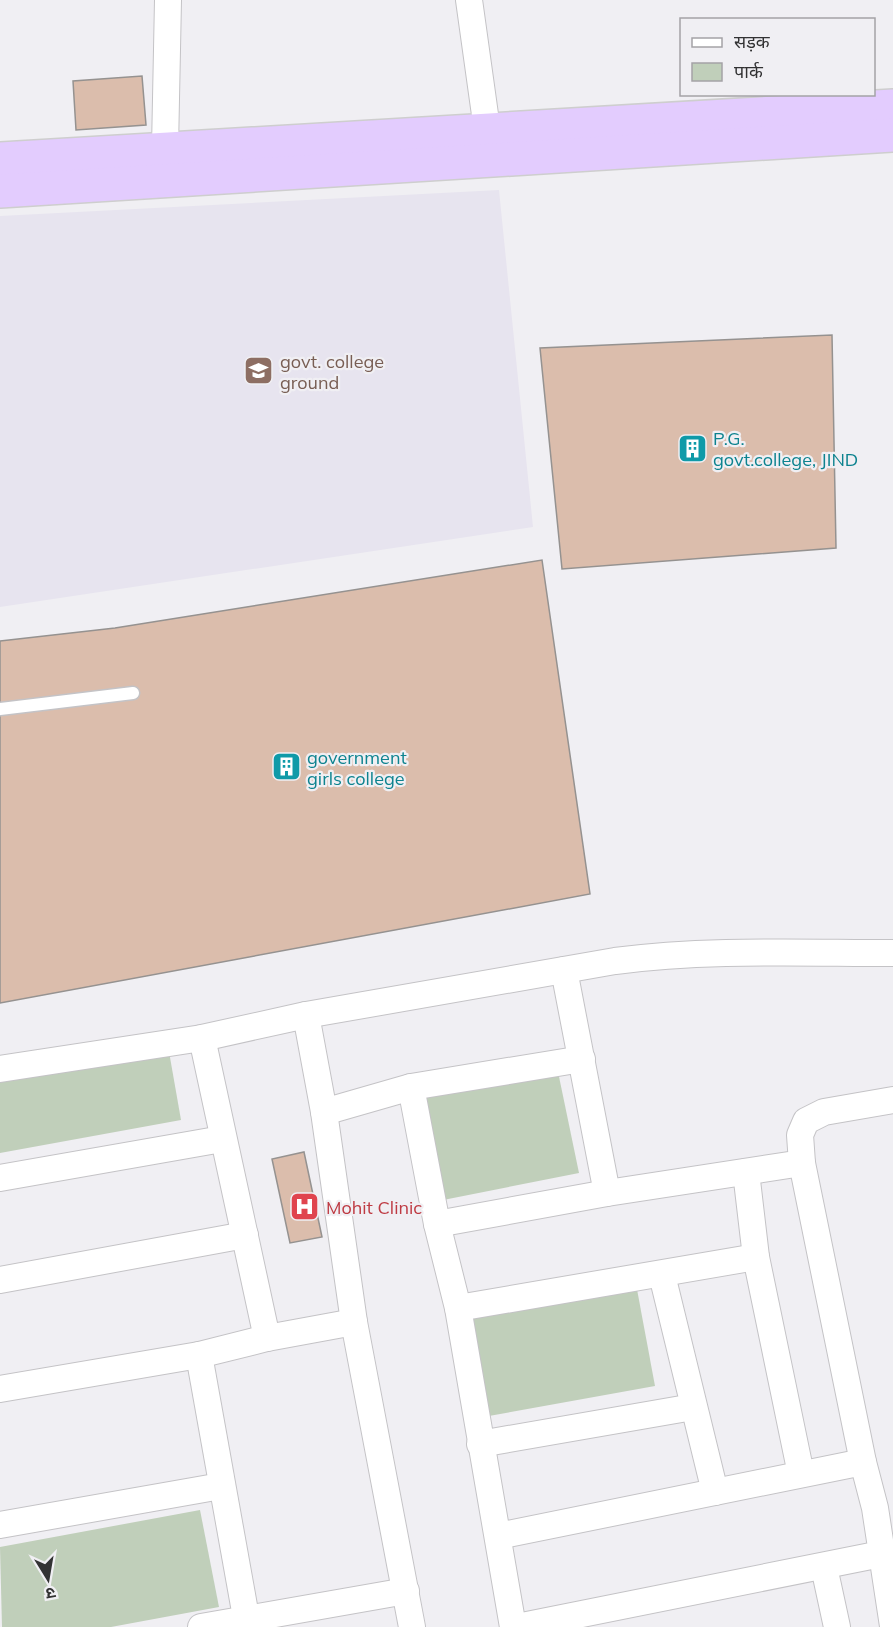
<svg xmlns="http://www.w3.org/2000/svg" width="893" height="1627" viewBox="0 0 893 1627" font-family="Mulish,'Noto Sans Devanagari',sans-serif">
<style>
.built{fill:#e7e4ef}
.green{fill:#c0cfba}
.building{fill:#dbbdac;stroke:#959290;stroke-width:1.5}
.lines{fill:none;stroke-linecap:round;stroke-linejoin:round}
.service-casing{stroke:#c4c3c6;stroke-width:15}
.minor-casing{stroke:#c4c3c6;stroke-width:28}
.trunk-casing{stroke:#cecece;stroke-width:36}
.service{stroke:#fff;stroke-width:12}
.minor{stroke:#fff;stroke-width:26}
.trunk{stroke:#e3ccfe;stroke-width:33}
.labels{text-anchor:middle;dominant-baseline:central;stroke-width:4.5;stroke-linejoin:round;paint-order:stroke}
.education-label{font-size:18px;fill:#785e54;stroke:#f0eff3;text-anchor:start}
.culture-label{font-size:18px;fill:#0d838f;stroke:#f0eff3;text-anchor:start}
.health-label{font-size:18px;fill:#be3a42;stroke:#f0eff3;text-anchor:start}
</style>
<rect width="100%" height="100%" fill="#f0eff3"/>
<polygon class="built" points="499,190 533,527 0,607 0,216"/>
<g class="green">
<polygon points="168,1046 181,1120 0,1153 0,1077"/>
<polygon points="557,1067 579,1173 423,1204 402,1098"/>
<polygon points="636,1284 655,1386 472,1419 454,1317"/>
<polygon points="200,1510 219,1607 111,1627 2,1627 0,1547"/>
</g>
<g class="building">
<polygon points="142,76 146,125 76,130 73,81"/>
<polygon points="832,335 836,548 562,569 540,348"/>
<polygon points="542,560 590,894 0,1003 0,641 115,628"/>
<polygon points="304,1152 322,1237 290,1243 272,1159"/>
</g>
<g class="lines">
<defs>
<polyline id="service" points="0,709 133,693"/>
<g id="minor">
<polyline points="469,0 487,129"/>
<polyline points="165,148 168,0"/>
<polyline points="564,970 607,1193"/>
<polyline points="306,1015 324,1112 354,1322 412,1627"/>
<polyline points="202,1038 267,1338"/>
<path d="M 0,1069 L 202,1038 L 306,1015 L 615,961 C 707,949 800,953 893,953"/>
<polyline points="411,1087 437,1224 458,1308 513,1627"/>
<polyline points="893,1100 824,1112 806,1121 800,1135 802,1163 863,1462 875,1508 893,1626"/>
<polyline points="324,1112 411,1087 582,1059"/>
<polyline points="746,1172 756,1257 801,1474"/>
<polyline points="0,1178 222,1139"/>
<polyline points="437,1224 607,1193 802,1163"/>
<polyline points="662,1275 715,1492"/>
<polyline points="0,1280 245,1235"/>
<polyline points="458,1308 756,1257"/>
<polyline points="199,1355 246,1617"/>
<polyline points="0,1389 199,1355 267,1338 354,1322"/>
<polyline points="480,1444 693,1407"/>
<polyline points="0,1525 221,1486"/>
<polyline points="498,1536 863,1462"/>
<polyline points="824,1567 837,1627"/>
<polyline points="201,1627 406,1591"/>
<polyline points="517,1627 881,1554"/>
</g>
<g id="trunk">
<polyline points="0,159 893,106"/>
<polyline points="0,191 893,135"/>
</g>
</defs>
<use href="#service" class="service-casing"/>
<use href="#minor" class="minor-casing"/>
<use href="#trunk" class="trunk-casing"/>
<use href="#service" class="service"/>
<use href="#minor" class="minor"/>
<use href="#trunk" class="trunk"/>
</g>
<defs>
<symbol id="university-square" viewBox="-11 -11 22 22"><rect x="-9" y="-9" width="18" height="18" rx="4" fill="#8d6e63" stroke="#f0eff3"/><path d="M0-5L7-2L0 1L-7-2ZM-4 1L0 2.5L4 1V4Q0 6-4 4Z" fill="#fff"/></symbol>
<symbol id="building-square" viewBox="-11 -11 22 22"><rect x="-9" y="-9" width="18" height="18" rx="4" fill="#0f9aa8" stroke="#f0eff3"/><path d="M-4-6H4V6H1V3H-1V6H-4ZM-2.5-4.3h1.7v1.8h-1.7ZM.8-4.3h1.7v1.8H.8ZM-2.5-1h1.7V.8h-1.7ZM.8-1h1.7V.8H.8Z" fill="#fff"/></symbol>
<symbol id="hospital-square" viewBox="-11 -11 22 22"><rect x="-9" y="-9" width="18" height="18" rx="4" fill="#e0444e" stroke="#f0eff3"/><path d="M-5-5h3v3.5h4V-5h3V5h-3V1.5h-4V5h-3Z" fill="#fff"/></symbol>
</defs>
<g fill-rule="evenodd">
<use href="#university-square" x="242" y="354" width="33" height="33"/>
<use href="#building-square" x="676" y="432" width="33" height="33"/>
<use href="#building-square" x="270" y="750" width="33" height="33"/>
<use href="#hospital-square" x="288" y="1190" width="33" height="33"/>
</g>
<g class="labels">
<g class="education-label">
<text x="280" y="361">govt. college<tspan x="280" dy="21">ground</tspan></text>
</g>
<g class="culture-label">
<text x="713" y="438">P.G.<tspan x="713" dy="21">govt.college, JIND</tspan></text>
<text x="307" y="757">government<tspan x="307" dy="21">girls college</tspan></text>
</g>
<g class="health-label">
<text x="326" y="1207">Mohit Clinic</text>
</g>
</g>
<rect x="680" y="18" width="195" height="78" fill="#f0eff3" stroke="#a4a3a6" stroke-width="1.5"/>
<rect x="692" y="38" width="30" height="9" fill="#ffffff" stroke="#a4a3a6" stroke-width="1.5"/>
<text x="734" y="48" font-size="18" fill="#323233">सड़क</text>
<rect x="692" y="63" width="30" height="18" fill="#c0cfba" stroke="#a4a3a6" stroke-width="1.5"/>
<text x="734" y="78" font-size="18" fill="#323233">पार्क</text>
<g transform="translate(48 1579) rotate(169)" stroke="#f0eff3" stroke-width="4.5" paint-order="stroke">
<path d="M0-4.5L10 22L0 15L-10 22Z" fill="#323233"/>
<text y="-9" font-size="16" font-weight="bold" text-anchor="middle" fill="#323233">उ</text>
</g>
</svg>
